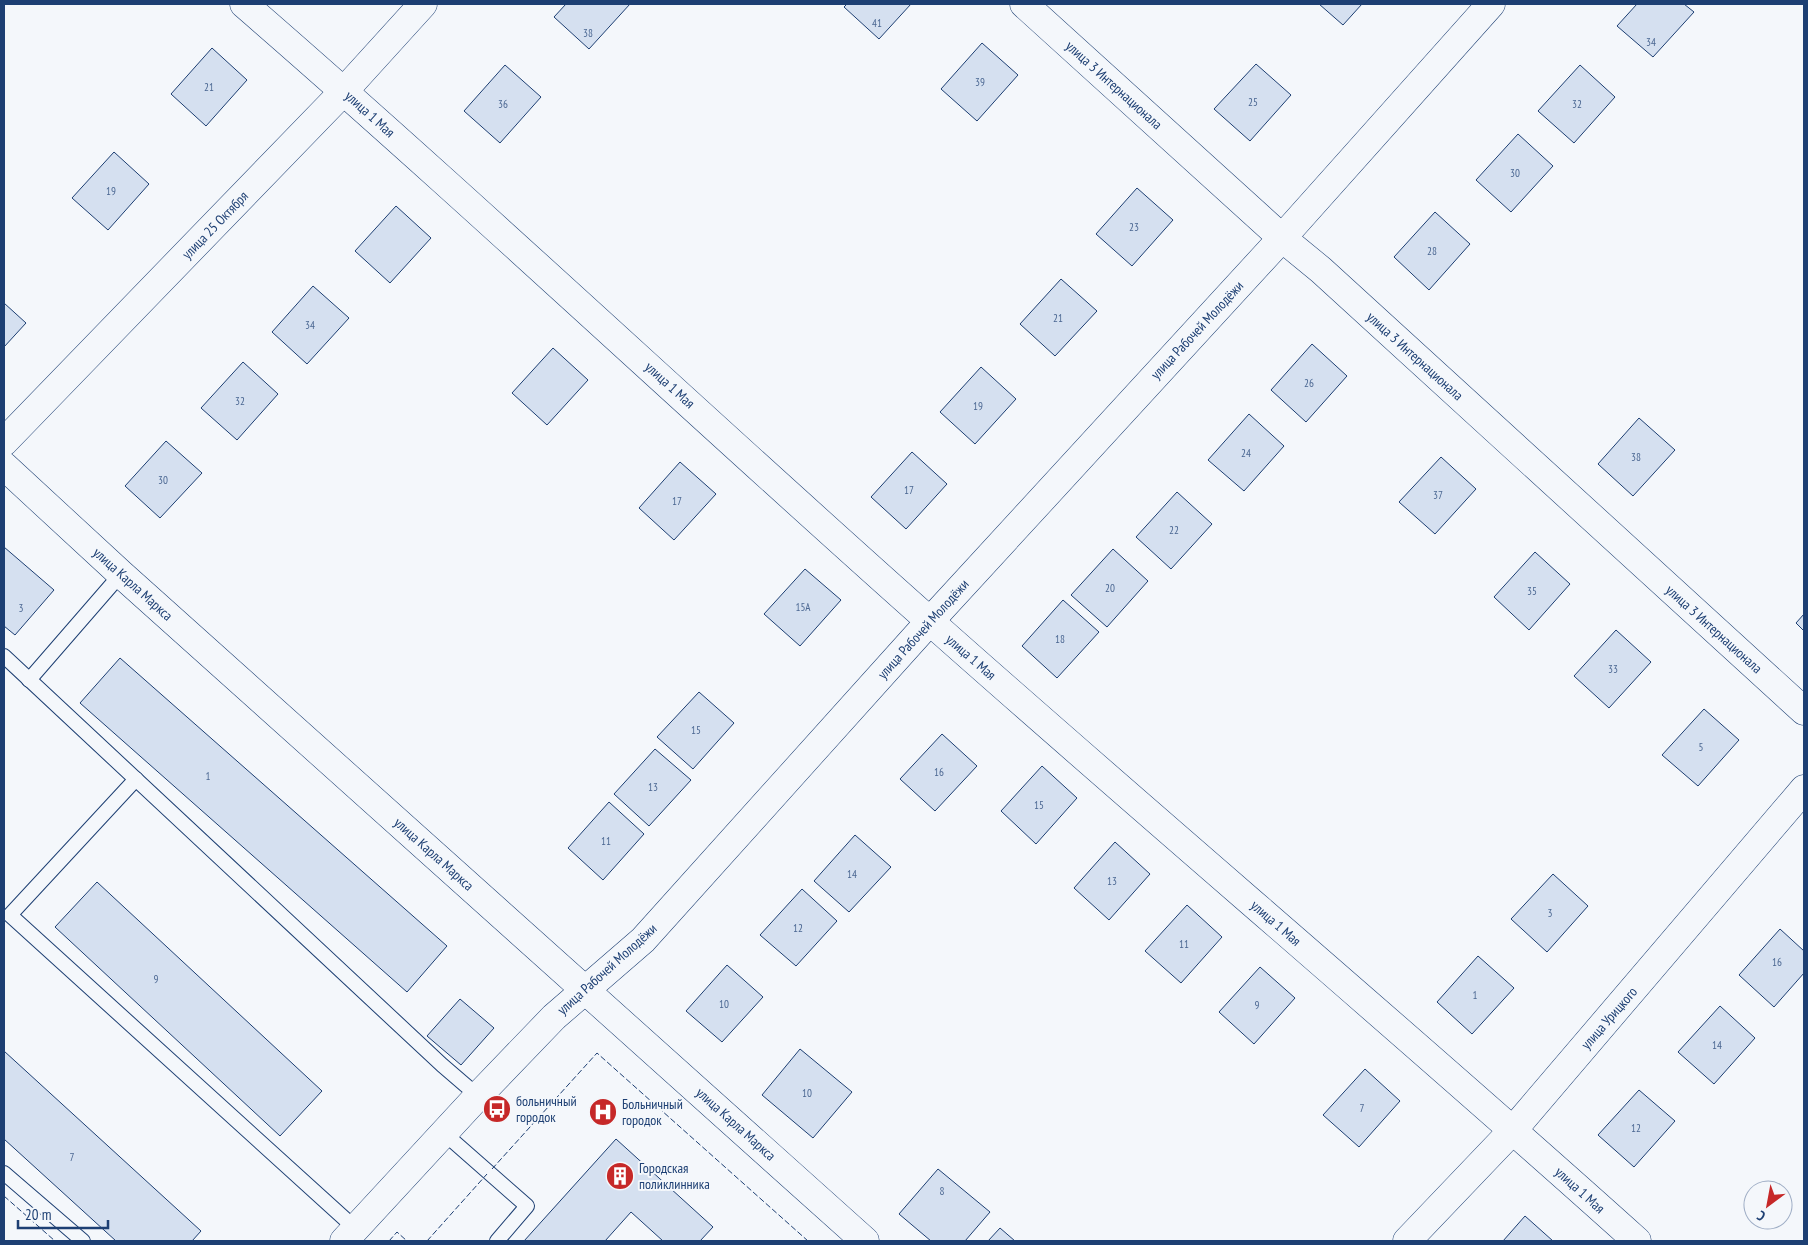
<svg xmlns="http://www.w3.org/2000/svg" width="1808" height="1245" viewBox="0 0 1808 1245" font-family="'PT Sans Narrow',sans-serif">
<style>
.building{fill:#d5e0f0;stroke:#1d3f73}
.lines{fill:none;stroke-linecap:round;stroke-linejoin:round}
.lane-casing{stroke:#1d3f73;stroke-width:16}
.street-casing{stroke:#1d3f73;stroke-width:29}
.secondary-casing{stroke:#1d3f73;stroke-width:29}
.lane{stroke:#f4f7fb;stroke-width:14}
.street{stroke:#f4f7fb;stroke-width:28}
.secondary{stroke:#f4f7fb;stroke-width:28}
.fence{stroke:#1d3f73;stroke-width:1;stroke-dasharray:6 2.5;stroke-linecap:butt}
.labels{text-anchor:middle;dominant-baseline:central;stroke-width:4;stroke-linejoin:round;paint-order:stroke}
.number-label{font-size:11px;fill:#4b6792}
.street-label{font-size:14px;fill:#1d3f73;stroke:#f4f7fb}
.poi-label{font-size:14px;fill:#1d3f73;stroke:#f4f7fb;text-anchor:start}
</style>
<rect width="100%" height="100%" fill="#f4f7fb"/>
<g class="building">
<polygon points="566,4 630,4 589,49 554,17"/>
<polygon points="847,4 911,4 879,39 844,7"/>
<polygon points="1319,4 1362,4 1343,25"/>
<polygon points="1637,4 1684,4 1694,12 1653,57 1617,26"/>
<polygon points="982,43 1018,75 977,121 941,89"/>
<polygon points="212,48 247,80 206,126 171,94"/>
<polygon points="1256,64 1291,95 1250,141 1214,109"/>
<polygon points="505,65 541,97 500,143 464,111"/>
<polygon points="1580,65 1615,97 1574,143 1538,111"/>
<polygon points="1518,134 1553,166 1511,212 1476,180"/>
<polygon points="114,152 149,184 108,230 72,198"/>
<polygon points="1137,188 1173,220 1132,266 1096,234"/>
<polygon points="396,206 431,238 390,283 355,251"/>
<polygon points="1435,212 1470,244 1429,290 1394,257"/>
<polygon points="1061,279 1097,311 1055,356 1020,324"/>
<polygon points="313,286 349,318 307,364 272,332"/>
<polygon points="4,303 26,323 4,347"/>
<polygon points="1312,344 1347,376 1306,422 1271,390"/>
<polygon points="553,348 588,380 547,425 512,393"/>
<polygon points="243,362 278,394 237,440 201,408"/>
<polygon points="981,367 1016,399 975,444 940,412"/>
<polygon points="1249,414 1284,446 1244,491 1208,460"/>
<polygon points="1639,418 1675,450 1633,496 1598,464"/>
<polygon points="166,441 202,473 160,518 125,486"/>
<polygon points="912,452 947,484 906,529 871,497"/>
<polygon points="1441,457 1476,489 1435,534 1399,502"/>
<polygon points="680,462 716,494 674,540 639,508"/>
<polygon points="1177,492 1212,524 1171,569 1136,537"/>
<polygon points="4,547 54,590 15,635 4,626"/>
<polygon points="1113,549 1148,581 1107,627 1071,595"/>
<polygon points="1535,552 1570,584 1529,630 1494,597"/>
<polygon points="805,569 841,600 800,646 764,614"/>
<polygon points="1063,600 1099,632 1057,678 1022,646"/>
<polygon points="1804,614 1804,631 1796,623"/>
<polygon points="1616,630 1651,662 1609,708 1574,676"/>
<polygon points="120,658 447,946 407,992 80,703"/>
<polygon points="699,692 734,723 693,769 657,737"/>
<polygon points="1704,709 1739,740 1698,786 1662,755"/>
<polygon points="942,734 977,766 935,811 900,779"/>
<polygon points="655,749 691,780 649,826 614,794"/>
<polygon points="1042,766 1077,798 1036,844 1001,811"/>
<polygon points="609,802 644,834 603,880 568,848"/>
<polygon points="855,835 891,867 849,912 814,881"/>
<polygon points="1115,842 1150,874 1109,920 1074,888"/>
<polygon points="1553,874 1588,906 1547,952 1511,919"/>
<polygon points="97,882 322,1091 280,1136 55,927"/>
<polygon points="802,889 837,921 796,966 760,935"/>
<polygon points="1187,905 1222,937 1181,983 1145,951"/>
<polygon points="1780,929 1804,951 1804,973 1774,1007 1739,975"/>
<polygon points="1478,956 1514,988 1472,1034 1437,1002"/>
<polygon points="727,965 763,997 722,1042 686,1011"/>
<polygon points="1260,967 1295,998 1254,1044 1219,1012"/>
<polygon points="460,999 494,1028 461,1065 427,1036"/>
<polygon points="1720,1006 1755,1038 1714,1084 1678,1052"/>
<polygon points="800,1049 852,1092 813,1138 762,1095"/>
<polygon points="4,1051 201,1231 192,1241 116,1241 4,1139"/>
<polygon points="1365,1069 1400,1101 1359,1147 1323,1115"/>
<polygon points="1639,1090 1675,1121 1634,1167 1598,1135"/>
<polygon points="616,1139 713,1227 700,1241 663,1241 631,1212 605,1241 524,1241"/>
<polygon points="938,1169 990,1212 965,1241 931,1241 899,1214"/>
<polygon points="1525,1216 1553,1241 1503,1241"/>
<polygon points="1000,1228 1015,1241 988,1241"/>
</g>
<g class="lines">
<defs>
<g id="lane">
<polyline points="4,656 442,1065 478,1096"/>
<polyline points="29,680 121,574"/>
<polyline points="136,779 10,915 356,1229"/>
<polyline points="445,1134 527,1206 497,1241"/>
<polyline points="4,1173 83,1241"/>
</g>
<g id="street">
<path d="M 244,4 C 478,207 702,419 933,624 C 1166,831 1405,1032 1637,1241"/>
<polyline points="1282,238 1321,270 1804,711"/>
<polyline points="4,442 344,91 423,4"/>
<polyline points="1407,1241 1513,1130 1804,789"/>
</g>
<g id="secondary">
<polyline points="1024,4 1282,238"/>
<polyline points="4,466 121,574 865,1241"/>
<polyline points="344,1241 478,1096 554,1017 643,940 930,621 1282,238 1491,4"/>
</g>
</defs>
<use href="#lane" class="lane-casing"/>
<use href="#street" class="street-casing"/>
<use href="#secondary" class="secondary-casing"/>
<use href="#lane" class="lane"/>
<use href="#street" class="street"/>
<use href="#secondary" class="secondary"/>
<g class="fence">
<polyline points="492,1169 597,1053 808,1241"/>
<polyline points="4,1196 55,1241"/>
<polyline points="389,1241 397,1232 407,1241"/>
<polyline points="427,1241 487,1174"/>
</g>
</g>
<defs>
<symbol id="bus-disc" viewBox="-11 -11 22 22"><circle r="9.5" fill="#c62828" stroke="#f4f7fb"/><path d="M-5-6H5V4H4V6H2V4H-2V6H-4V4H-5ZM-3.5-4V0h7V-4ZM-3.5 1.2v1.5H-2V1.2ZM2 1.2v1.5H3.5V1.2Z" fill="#fff"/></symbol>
<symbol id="hospital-disc" viewBox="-11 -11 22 22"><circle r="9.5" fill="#c62828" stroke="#f4f7fb"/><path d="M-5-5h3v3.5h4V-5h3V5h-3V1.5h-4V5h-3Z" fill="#fff"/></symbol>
<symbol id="building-disc" viewBox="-11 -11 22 22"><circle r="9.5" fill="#c62828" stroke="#f4f7fb"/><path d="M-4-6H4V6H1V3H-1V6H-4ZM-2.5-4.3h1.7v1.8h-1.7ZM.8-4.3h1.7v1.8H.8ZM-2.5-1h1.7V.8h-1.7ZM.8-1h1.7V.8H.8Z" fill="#fff"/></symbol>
</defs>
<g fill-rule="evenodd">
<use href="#bus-disc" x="481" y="1093" width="32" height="32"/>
<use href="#hospital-disc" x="587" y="1096" width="32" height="32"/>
<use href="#building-disc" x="604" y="1160" width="32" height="32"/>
</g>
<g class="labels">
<g class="number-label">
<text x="877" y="23">41</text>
<text x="588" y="33">38</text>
<text x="1651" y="42">34</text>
<text x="980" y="82">39</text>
<text x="209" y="87">21</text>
<text x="1253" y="102">25</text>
<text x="503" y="104">36</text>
<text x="1577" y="104">32</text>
<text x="1515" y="173">30</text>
<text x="111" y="191">19</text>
<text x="1134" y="227">23</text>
<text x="1432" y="251">28</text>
<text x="1058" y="318">21</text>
<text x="310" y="325">34</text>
<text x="1309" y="383">26</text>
<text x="240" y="401">32</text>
<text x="978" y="406">19</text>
<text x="1246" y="453">24</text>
<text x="1636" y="457">38</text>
<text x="163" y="480">30</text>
<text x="909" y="490">17</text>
<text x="1438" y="495">37</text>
<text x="677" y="501">17</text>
<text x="1174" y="530">22</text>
<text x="1110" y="588">20</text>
<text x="1532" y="591">35</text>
<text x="803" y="607">15А</text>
<text x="21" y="608">3</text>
<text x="1060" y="639">18</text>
<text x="1613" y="669">33</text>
<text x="696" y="730">15</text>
<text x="1701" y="747">5</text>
<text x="939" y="772">16</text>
<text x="208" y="776">1</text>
<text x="653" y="787">13</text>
<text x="1039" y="805">15</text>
<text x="606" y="841">11</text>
<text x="852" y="874">14</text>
<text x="1112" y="881">13</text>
<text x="1550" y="913">3</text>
<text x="798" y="928">12</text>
<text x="1184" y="944">11</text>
<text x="1777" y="962">16</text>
<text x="156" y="979">9</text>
<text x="1475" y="995">1</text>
<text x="724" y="1004">10</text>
<text x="1257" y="1005">9</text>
<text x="1717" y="1045">14</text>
<text x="807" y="1093">10</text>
<text x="1362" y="1108">7</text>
<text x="1636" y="1128">12</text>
<text x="72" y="1157">7</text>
<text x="942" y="1191">8</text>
</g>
<g class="street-label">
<text transform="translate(1114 85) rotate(42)">улица 3 Интернационала</text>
<text transform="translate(370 114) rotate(42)">улица 1 Мая</text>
<text transform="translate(215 225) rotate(-46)">улица 25 Октября</text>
<text transform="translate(1197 330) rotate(-47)">улица Рабочей Молодёжи</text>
<text transform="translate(1415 356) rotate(42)">улица 3 Интернационала</text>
<text transform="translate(670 385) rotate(42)">улица 1 Мая</text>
<text transform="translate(133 584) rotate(42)">улица Карла Маркса</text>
<text transform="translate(923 629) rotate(-48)">улица Рабочей Молодёжи</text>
<text transform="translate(1714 629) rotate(42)">улица 3 Интернационала</text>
<text transform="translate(971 657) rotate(41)">улица 1 Мая</text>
<text transform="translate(434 854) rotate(42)">улица Карла Маркса</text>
<text transform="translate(1276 923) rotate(41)">улица 1 Мая</text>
<text transform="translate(607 969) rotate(-42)">улица Рабочей Молодёжи</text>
<text transform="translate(1609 1018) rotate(-49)">улица Урицкого</text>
<text transform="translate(736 1124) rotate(42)">улица Карла Маркса</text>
<text transform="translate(1580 1190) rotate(42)">улица 1 Мая</text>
</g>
<g class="poi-label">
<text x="516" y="1101">больничный<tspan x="516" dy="16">городок</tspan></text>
<text x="622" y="1104">Больничный<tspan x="622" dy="16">городок</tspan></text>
<text x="639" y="1168">Городская<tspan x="639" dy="16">поликлинника</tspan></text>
</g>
</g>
<rect width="1808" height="1245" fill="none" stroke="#1d3f73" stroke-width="10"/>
<g transform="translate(1768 1205) rotate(212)"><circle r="24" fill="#f4f7fb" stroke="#9eadc5"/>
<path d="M0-4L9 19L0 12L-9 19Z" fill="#c62828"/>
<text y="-8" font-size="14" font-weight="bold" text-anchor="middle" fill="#1d3f73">С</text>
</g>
<path d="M18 1220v8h90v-8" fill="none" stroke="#1d3f73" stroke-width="2.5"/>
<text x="25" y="1220" font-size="15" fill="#1d3f73" stroke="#f4f7fb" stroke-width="4" paint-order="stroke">20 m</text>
</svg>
